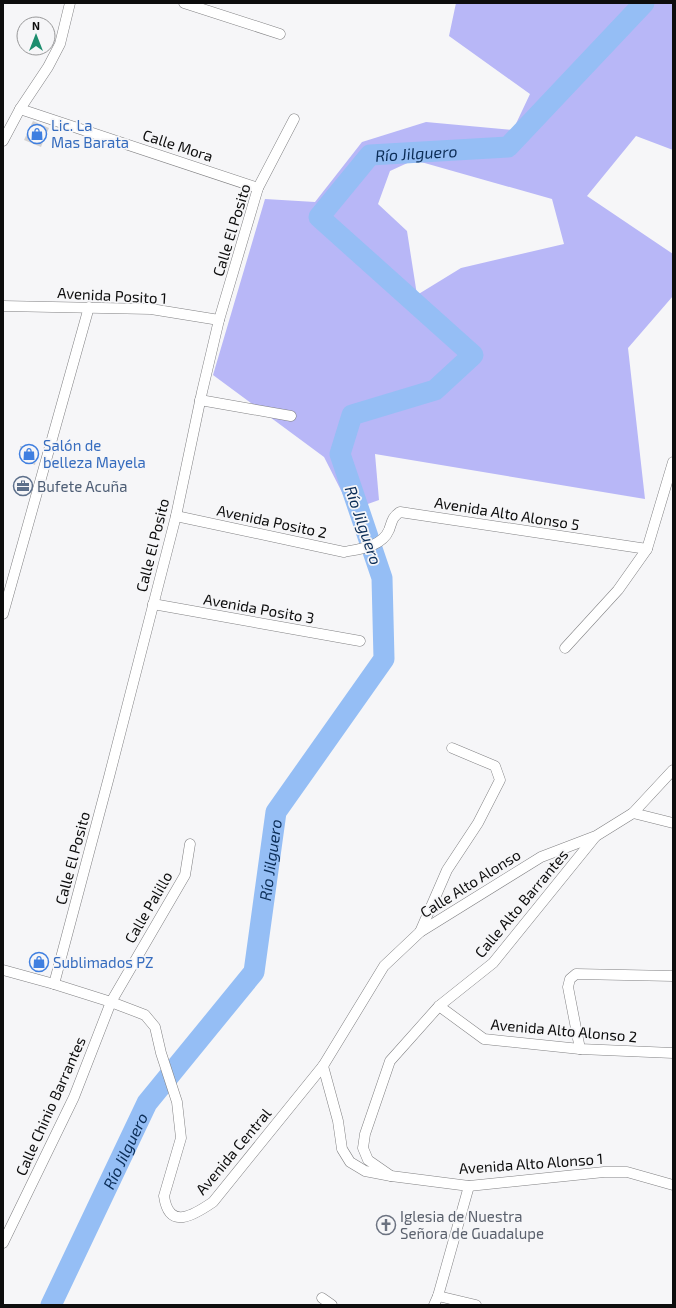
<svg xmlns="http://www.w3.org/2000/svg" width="676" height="1308" viewBox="0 0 676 1308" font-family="'Exo 2',sans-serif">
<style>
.forest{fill:#b8b7f7;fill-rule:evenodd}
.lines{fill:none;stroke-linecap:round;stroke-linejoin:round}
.river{stroke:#95bef5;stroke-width:21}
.building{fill:#d4d2d2}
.street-casing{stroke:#818183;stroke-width:11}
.street{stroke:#fff;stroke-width:10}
.labels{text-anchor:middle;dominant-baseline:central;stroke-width:3.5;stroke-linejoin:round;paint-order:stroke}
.shop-label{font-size:15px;fill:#366cbe;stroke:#f6f6f8;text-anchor:start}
.street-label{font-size:15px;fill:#0d0d0d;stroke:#f6f6f8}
.service-label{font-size:15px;fill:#4e5e75;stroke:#f6f6f8;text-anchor:start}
.worship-label{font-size:15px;fill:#5b616d;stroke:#f6f6f8;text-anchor:start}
.water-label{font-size:16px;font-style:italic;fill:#0b2d57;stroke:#f6f6f8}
</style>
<rect width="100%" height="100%" fill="#f6f6f8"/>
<path class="forest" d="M 456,3 L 673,3 L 673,150 L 636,136 L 587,196 L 673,254 L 673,296 L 628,348 L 645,499 L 375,454 L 379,500 L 351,510 L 324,457 L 213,375 L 265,199 L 315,202 L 362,142 L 426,122 L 513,130 L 530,94 L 449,36 ZM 414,160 L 552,199 L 564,244 L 461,268 L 417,295 L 407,231 L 378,204 L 390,171 Z"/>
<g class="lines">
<path class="river" id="s1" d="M 51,1305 L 147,1103 L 254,972 L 276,812 L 384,659 L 382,578 L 340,454 L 352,415 L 435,390 L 473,355 L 319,217 L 370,155 L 508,147 L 644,3"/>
</g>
<g class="building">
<polygon points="33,121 49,128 41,147 24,140"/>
<polygon points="20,446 38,448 35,465 21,459"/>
<polygon points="20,481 29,482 28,495 17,490"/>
</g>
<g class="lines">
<defs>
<g id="street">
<polyline points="184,3 280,34"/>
<polyline points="20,109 258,188"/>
<polyline points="3,141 20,109 48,67 60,44 70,3"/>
<polyline points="3,306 151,309 219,320"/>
<polyline points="200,400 291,416"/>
<path d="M 176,516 L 344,552 C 359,549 382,547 389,530 C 392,522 392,517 400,512 L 647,549"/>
<polyline points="153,604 360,641"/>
<polyline points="3,614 89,307"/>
<polyline points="565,648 618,590 647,549 673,462"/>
<polyline points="633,813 673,823"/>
<polyline points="420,932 447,870 478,823 500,780 495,766 452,748"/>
<path d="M 3,970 L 54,984 L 111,1002 L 145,1015 L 155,1027 L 161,1053 L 177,1102 L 181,1138 L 164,1196 C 169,1231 194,1215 213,1202 L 323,1066 L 384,966 L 420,932 L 541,857 L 596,836 L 633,813 L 673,770"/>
<polyline points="54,984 109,777 176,516 202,392 219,320 258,188 294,119"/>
<polyline points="439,1006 484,1039 580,1049 673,1053"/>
<polyline points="580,1049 568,987 570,979 576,974 673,976"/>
<polyline points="323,1066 338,1121 342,1149 350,1162 365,1171 391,1176 469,1186 604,1172 627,1172 673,1185"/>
<polyline points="391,1176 368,1160 363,1148 365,1134 390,1061 439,1006 493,963 595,837"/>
<polyline points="3,1243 74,1097 111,1002 185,875 190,844"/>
<polyline points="438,1296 476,1305"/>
<polyline points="322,1298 332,1305"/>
<polyline points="434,1305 438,1296 469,1186"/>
</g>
</defs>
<use href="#street" class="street-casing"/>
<use href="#street" class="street"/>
</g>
<defs>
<symbol id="shop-ring" viewBox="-11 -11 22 22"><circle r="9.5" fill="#f6f6f8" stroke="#3f7fe0" stroke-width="1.5"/><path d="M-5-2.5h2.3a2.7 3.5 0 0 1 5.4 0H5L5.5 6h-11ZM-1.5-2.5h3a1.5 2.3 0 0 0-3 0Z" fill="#3f7fe0"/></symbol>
<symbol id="office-ring" viewBox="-11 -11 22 22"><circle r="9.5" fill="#f6f6f8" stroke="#5c6f8a" stroke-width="1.5"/><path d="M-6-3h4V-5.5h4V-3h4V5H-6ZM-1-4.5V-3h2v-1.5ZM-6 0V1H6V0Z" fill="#5c6f8a"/></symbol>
<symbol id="church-ring" viewBox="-11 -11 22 22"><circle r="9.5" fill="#f6f6f8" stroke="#6b7280" stroke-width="1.5"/><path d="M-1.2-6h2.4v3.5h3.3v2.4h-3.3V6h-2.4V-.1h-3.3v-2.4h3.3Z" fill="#6b7280"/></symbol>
</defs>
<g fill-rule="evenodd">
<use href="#shop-ring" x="26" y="123" width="22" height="22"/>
<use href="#shop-ring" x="18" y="443" width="22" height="22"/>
<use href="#office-ring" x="12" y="475" width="22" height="22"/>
<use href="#shop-ring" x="28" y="951" width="22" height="22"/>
<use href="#church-ring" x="375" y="1214" width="22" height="22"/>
</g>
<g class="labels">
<g class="shop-label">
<text x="51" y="125">Lic. La<tspan x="51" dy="17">Mas Barata</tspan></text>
<text x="43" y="445">Salón de<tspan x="43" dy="17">belleza Mayela</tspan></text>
<text x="53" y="962">Sublimados PZ</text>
</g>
<g class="street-label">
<text transform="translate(178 145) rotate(18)">Calle Mora</text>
<text transform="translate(231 230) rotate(-73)">Calle El Posito</text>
<text transform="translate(112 295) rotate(3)">Avenida Posito 1</text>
<text transform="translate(507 513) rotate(9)">Avenida Alto Alonso 5</text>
<text transform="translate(272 521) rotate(12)">Avenida Posito 2</text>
<text transform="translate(152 545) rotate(-76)">Calle El Posito</text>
<text transform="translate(259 608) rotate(10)">Avenida Posito 3</text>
<text transform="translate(72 858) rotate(-75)">Calle El Posito</text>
<text transform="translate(470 883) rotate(-32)">Calle Alto Alonso</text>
<text transform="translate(521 903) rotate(-50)">Calle Alto Barrantes</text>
<text transform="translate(148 907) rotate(-60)">Calle Palillo</text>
<text transform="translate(564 1030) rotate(5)">Avenida Alto Alonso 2</text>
<text transform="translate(50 1106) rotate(-66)">Calle Chinio Barrantes</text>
<text transform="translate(233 1151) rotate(-50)">Avenida Central</text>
<text transform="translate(531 1163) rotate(-4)">Avenida Alto Alonso 1</text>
</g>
<g class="service-label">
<text x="37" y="486">Bufete Acuña</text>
</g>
<g class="worship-label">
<text x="400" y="1216">Iglesia de Nuestra<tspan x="400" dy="17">Señora de Guadalupe</tspan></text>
</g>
<g class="water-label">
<text stroke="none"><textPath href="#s1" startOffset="1466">Río Jilguero</textPath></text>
<text transform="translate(364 525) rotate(71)">Río Jilguero</text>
<text stroke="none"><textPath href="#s1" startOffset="506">Río Jilguero</textPath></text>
<text stroke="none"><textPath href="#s1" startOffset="171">Río Jilguero</textPath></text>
</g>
</g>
<rect width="676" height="1308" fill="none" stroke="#0d0d0d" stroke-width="8"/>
<g transform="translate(36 36)"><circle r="19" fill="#f6f6f8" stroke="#99999a"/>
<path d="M0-3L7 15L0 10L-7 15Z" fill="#1d8d6e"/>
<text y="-6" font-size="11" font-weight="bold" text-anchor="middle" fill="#0d0d0d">N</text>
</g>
</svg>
